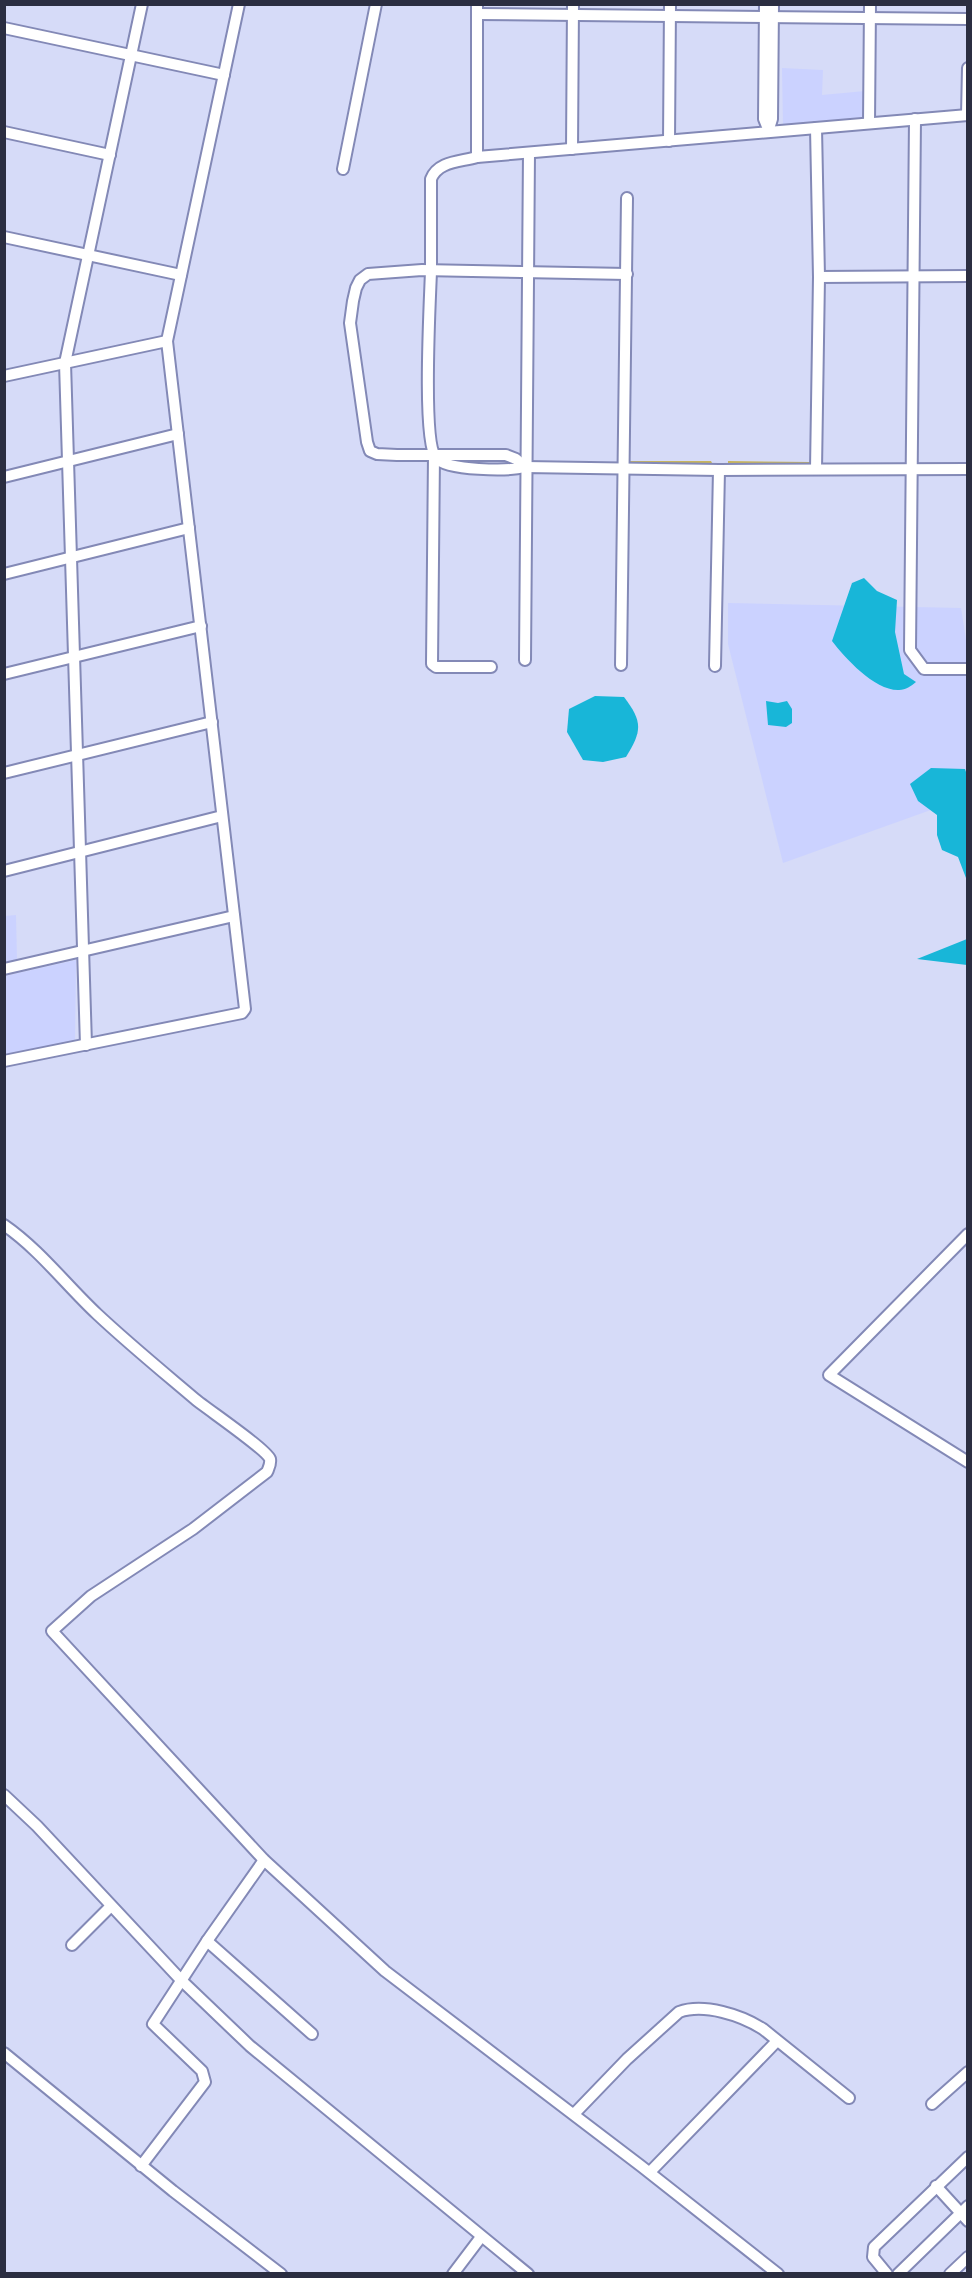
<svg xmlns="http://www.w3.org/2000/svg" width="972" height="2278" viewBox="0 0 972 2278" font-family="'Work Sans',sans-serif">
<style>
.built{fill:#cbd2ff}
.green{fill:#c7b55f}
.water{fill:#18b6d8}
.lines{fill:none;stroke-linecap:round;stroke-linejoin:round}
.street-casing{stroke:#8389b6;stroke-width:14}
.street{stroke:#fff;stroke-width:10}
</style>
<rect width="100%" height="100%" fill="#d6dbf8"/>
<g class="built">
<polygon points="782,68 823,70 822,95 865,91 864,119 783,126"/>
<polygon points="728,603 961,608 968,652 967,797 783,863 728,644"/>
<polygon points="16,915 17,960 5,963 5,916"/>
<polygon points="76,960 75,1041 5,1054 5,976"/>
</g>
<g class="green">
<polygon points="629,461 711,461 712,463 629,464"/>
<polygon points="728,461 810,462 811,464 728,464"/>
</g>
<g class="water">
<path d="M 864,578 L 877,591 L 897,600 L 895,632 L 904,674 L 916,682 C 911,686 906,690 899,690 C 875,691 845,658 832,641 L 852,583 Z"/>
<path d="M 595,696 L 624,697 C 643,722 642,731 626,757 L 603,762 L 583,760 L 567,732 L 569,709 Z"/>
<polygon points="766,701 778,703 787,701 792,709 792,723 786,727 768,725"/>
<polygon points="931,768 965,769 968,778 966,878 958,857 942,850 937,835 937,815 918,801 910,784"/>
<polygon points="967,939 967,965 917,959"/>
</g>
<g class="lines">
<defs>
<g id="street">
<polyline points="765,4 764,119 768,129"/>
<polyline points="477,14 968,19"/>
<polyline points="4,28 224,75"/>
<polyline points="967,115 968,68"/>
<path d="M 968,115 L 477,157 C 460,162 438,161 431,179 C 431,210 431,240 431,271 C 430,301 422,441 436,458 C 447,471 509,471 525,467 L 719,470 L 968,469"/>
<polyline points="915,119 910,650 924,669 968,669"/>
<polyline points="869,123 870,4"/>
<polyline points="4,132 110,155"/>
<polyline points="768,132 772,119 773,4"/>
<polyline points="669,141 670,4"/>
<polyline points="572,149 573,4"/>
<polyline points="477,157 477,4"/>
<polyline points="343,169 376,4"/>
<polyline points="4,237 181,275"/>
<polyline points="819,277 968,276"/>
<polyline points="4,376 167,341"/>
<polyline points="434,455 432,664 436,667 491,667"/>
<polyline points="525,467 516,459 506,455 397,455 377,454 370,451 367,442 350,323 353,301 356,288 360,280 368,274 422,270 627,274"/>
<polyline points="816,469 819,277 816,128"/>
<polyline points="4,477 178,434"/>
<polyline points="4,574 189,528"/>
<polyline points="525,660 529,153"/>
<polyline points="621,665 627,198"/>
<polyline points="715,666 719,470"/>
<polyline points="4,674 201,626"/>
<polyline points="4,773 212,722"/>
<polyline points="4,871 222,816"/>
<polyline points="4,969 234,916"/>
<polyline points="86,1045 65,363 142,4"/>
<polyline points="4,1061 242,1013 245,1009 167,341 239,4"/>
<path d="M 4,1225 C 40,1250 66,1285 97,1314 C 129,1344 162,1371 195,1399 C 207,1409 266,1449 270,1459 C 271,1464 269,1467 267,1472 L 193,1529 L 91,1596 L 52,1631 L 264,1860 L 385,1971 L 641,2166 L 778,2274"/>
<polyline points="968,1234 829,1375 968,1462"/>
<polyline points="4,1795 37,1826 181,1980 250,2046 528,2274"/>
<polyline points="207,1941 312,2034"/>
<polyline points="72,1945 111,1906"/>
<polyline points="4,2053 173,2191 281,2274"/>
<polyline points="932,2104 968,2072"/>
<path d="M 574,2114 L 627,2059 L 679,2012 C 704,2003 741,2015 763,2029 L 849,2098"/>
<polyline points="141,2166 205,2082 202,2071 153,2024 207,1941 264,1860"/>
<polyline points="650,2172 777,2041"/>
<polyline points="936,2186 968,2221"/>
<polyline points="453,2274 481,2237"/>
<polyline points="887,2274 873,2257 874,2247 968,2157"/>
<polyline points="898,2274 968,2206"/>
<polyline points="950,2274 968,2257"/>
</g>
</defs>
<use href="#street" class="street-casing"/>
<use href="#street" class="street"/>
</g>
<rect width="972" height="2278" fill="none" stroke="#2b2e41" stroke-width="12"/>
</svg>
